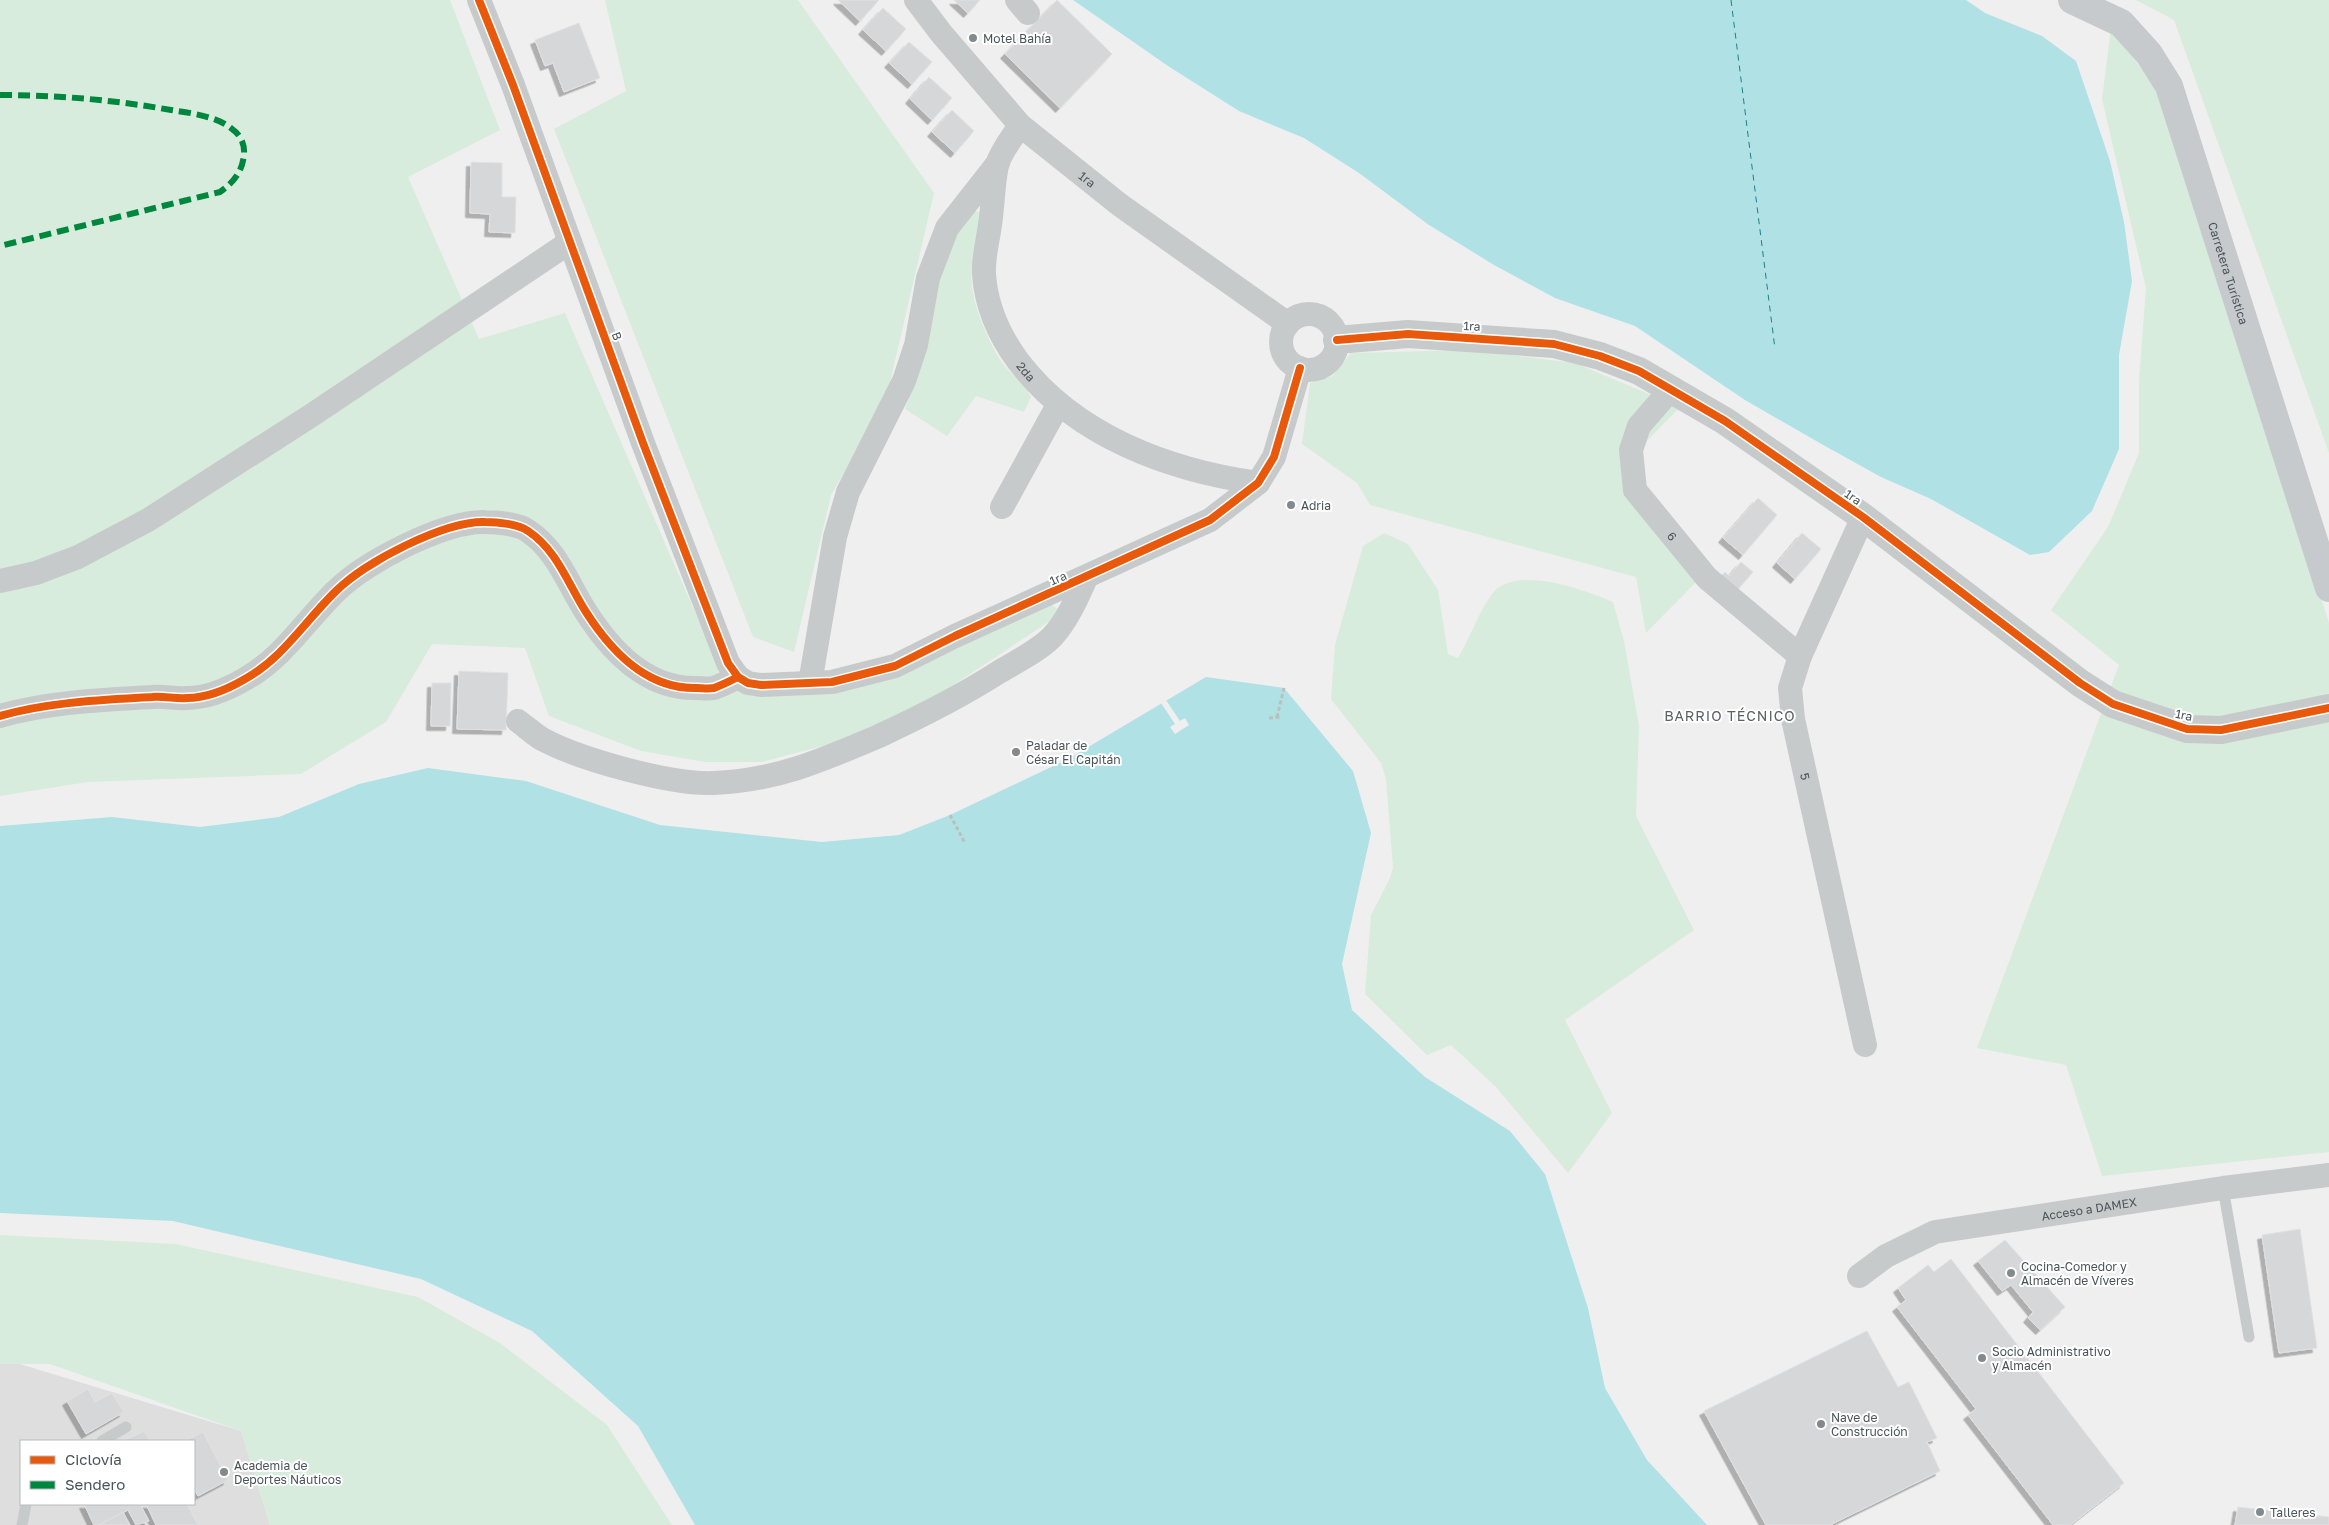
<svg xmlns="http://www.w3.org/2000/svg" width="2329" height="1525" viewBox="0 0 2329 1525" font-family="'Golos Text',sans-serif">
<style>
.education{fill:#dedede;fill-rule:evenodd}
.green{fill:#d7ecdc}
.water{fill:#b0e1e5}
.pier{fill:#f0efef}
.lines{fill:none;stroke-linecap:round;stroke-linejoin:round}
.ferry{stroke:#1c828a;stroke-width:1;stroke-dasharray:6 5;stroke-linecap:butt}
.building{fill:#d6d7d8;stroke:#e1e1e2;filter:url(#shadow)}
.path{stroke:#b8c1bd;stroke-width:3;stroke-dasharray:4 2.5;stroke-linecap:butt}
.service{stroke:#c7caca;stroke-width:11}
.minor{stroke:#c7caca;stroke-width:24}
.tertiary{stroke:#c7caca;stroke-width:28}
.secondary{stroke:#c7cacc;stroke-width:28}
.quiet{stroke:#00873e;stroke-width:6;stroke-dasharray:12 6;stroke-linecap:butt}
.cycleway-casing{stroke:#fff;stroke-width:11}
.cycleway{stroke:#e8590c;stroke-width:8}
.poi-dot{fill:#838a8e;stroke:#fff;stroke-width:2}
.labels{text-anchor:middle;dominant-baseline:central;stroke-width:4;stroke-linejoin:round;paint-order:stroke}
.poi-label{font-size:12px;fill:#495459;stroke:#fff;text-anchor:start}
.street-label{font-size:12px;fill:#495459;stroke:#fff}
.neighbourhood-label{font-size:14px;letter-spacing:1px;fill:#5c6062;stroke:#fff}
</style>
<defs>
<filter id="shadow"><feDropShadow dx="-4.5" dy="4.5" stdDeviation="0" flood-color="#0004"/></filter>
</defs>
<rect width="100%" height="100%" fill="#f0efef"/>
<path class="education" d="M 0,1358 L 241,1431 L 270,1525 L 0,1525 ZM 21,1441 L 194,1441 L 194,1504 L 21,1504 Z"/>
<g class="green">
<polygon points="0,0 450,0 500,130 408,177 479,339 565,313 714,656 787,692 1049,603 1058,609 1053,619 949,688 899,715 838,742 762,762 705,762 641,751 549,716 525,648 432,644 386,722 301,774 88,782 0,796"/>
<polygon points="605,0 798,0 934,193 885,404 831,495 794,652 753,637 554,129 626,91"/>
<polygon points="2136,0 2329,0 2329,453 2174,20"/>
<polygon points="2111,28 2157,89 2329,623 2329,1152 2102,1176 2066,1065 1977,1048 2119,665 2051,610 2108,527 2139,453 2139,381 2146,288 2102,99"/>
<path d="M 976,211 L 983,214 C 982,232 976,246 973,263 C 966,292 985,334 999,358 C 1007,372 1022,380 1031,397 L 1024,412 L 976,396 L 947,436 L 905,409 L 919,370 L 937,285 L 950,249 L 967,213 Z"/>
<polygon points="1468,350 1575,363 1680,407 1644,444 1626,494 1702,576 1646,633 1636,577 1370,505 1357,483 1302,444 1310,383 1332,376 1351,353"/>
<path d="M 1384,533 L 1408,544 L 1438,590 L 1448,654 L 1458,658 C 1470,638 1478,613 1492,594 C 1514,564 1585,590 1613,602 L 1624,641 L 1639,726 L 1636,816 L 1694,930 L 1565,1020 L 1612,1113 L 1568,1173 L 1496,1087 L 1451,1045 L 1427,1055 L 1365,994 L 1371,915 L 1389,880 L 1393,868 L 1386,779 L 1381,763 L 1331,699 L 1335,645 L 1363,546 Z"/>
<polygon points="0,1235 176,1244 418,1297 500,1343 607,1425 672,1525 270,1525 241,1431 50,1364 0,1364"/>
</g>
<g class="water">
<polygon points="1073,0 1966,0 1985,13 2042,36 2076,61 2110,161 2124,222 2132,281 2119,355 2119,449 2092,511 2049,552 2030,555 1931,499 1881,477 1825,446 1745,400 1635,326 1555,298 1494,265 1429,225 1359,173 1304,138 1239,111 1168,66"/>
<polygon points="1206,677 1284,688 1353,771 1371,833 1342,964 1352,1010 1425,1077 1510,1131 1545,1174 1588,1308 1605,1388 1647,1460 1707,1525 695,1525 638,1426 532,1331 421,1279 173,1221 0,1213 0,826 112,817 200,827 279,817 359,784 428,768 526,781 660,825 822,842 899,835 950,815 1068,759"/>
</g>
<polygon class="pier" points="1166,700 1180,721 1185,718 1189,725 1175,734 1170,727 1175,724 1161,703"/>
<g class="lines">
<polyline class="ferry" points="1731,0 1775,349"/>
</g>
<g class="building">
<polygon points="838,0 879,0 860,21"/>
<polygon points="954,0 980,0 968,13"/>
<polygon points="1057,0 1112,54 1060,108 1005,54"/>
<polygon points="883,8 906,29 886,51 863,30"/>
<polygon points="579,23 600,78 564,92 553,63 545,66 535,40"/>
<polygon points="909,42 932,62 912,84 889,63"/>
<polygon points="929,77 952,98 932,120 910,99"/>
<polygon points="952,110 974,131 955,153 932,132"/>
<polygon points="471,162 502,163 502,197 516,197 515,233 489,232 490,214 470,213"/>
<polygon points="1758,498 1777,515 1743,555 1723,538"/>
<polygon points="1802,533 1821,549 1795,579 1777,563"/>
<polygon points="1741,562 1753,572 1731,597 1715,582 1725,572 1729,576"/>
<polygon points="459,671 508,673 506,730 457,729"/>
<polygon points="432,683 451,683 450,726 431,726"/>
<polygon points="2300,1229 2317,1348 2279,1353 2262,1235"/>
<polygon points="2005,1240 2065,1307 2040,1330 2028,1318 2033,1312 2011,1285 2002,1291 1978,1261"/>
<polygon points="1951,1259 2124,1483 2070,1525 2053,1525 1968,1415 1976,1409 1897,1307 1906,1300 1898,1288 1928,1265 1934,1272"/>
<polygon points="1867,1331 1898,1387 1909,1382 1937,1438 1927,1442 1940,1471 1830,1525 1766,1525 1704,1411"/>
<polygon points="88,1389 95,1402 112,1393 124,1412 86,1434 67,1401"/>
<polygon points="144,1431 150,1441 123,1441"/>
<polygon points="203,1432 228,1480 198,1496 194,1489 194,1441 185,1441"/>
<polygon points="84,1504 140,1504 149,1521 136,1525 128,1510 99,1525 94,1525"/>
<polygon points="146,1504 187,1504 198,1525 156,1525"/>
<polygon points="2238,1507 2329,1517 2329,1525 2235,1525"/>
<polygon points="123,1512 130,1525 99,1525"/>
</g>
<g class="lines">
<g class="path">
<polyline points="1277,717 1284,688"/>
<polyline points="1269,718 1281,717"/>
<polyline points="950,815 965,843"/>
</g>
<g class="service">
<polyline points="2223,1188 2249,1337"/>
<polyline points="102,1441 126,1427"/>
<polyline points="22,1525 26,1504"/>
</g>
<g class="minor">
<polyline points="479,0 513,85 643,443 728,663 738,677 748,683 761,685 832,682 895,666 955,636 1210,520 1258,483 1274,457 1300,368"/>
<path id="s1" d="M 916,0 L 941,33 L 1020,125 L 1120,205 L 1288,324"/>
<polyline points="1017,0 1028,13"/>
<path id="s2" d="M 1020,125 C 1013,137 1001,151 997,165 C 993,184 993,205 990,225 C 988,240 983,258 984,274 C 986,306 999,335 1018,361 C 1075,436 1168,470 1258,483"/>
<circle cx="1309" cy="342" r="28"/>
<path id="s3" d="M 1672,388 L 1639,426 L 1631,450 L 1635,490 L 1707,578 L 1800,656"/>
<polyline points="1002,507 1058,405"/>
<path id="s4" d="M 1863,517 L 1800,656 L 1790,688 L 1793,719 L 1865,1045"/>
<polyline points="0,581 36,573 78,557 148,520 312,415 570,242"/>
<polyline points="810,683 835,537 848,492 904,381 916,345 928,278 947,228 998,163"/>
<path d="M 0,716 C 48,702 102,700 152,697 C 164,696 176,699 187,698 C 207,698 228,689 245,679 C 283,658 306,620 336,591 C 365,562 444,521 485,522 C 497,522 519,524 528,531 C 557,550 568,584 586,612 C 611,651 646,689 696,688 C 702,688 708,689 714,688 C 722,685 730,681 738,677"/>
<path d="M 518,721 C 526,727 534,734 542,739 C 579,759 671,785 713,783 C 775,781 823,760 879,736 C 920,717 960,697 999,672 C 1016,662 1038,651 1052,637 C 1067,621 1077,598 1086,578"/>
<path id="s5" d="M 1859,1276 L 1886,1256 L 1935,1232 L 2223,1188 L 2329,1175"/>
</g>
<polyline class="tertiary" points="1337,340 1408,334 1554,344 1600,356 1639,371 1725,421 1863,517 2080,683 2113,704 2187,729 2221,730 2329,708"/>
<path class="secondary" id="s6" d="M 2072,0 L 2121,23 L 2149,54 L 2169,86 L 2329,588"/>
<path class="quiet" d="M 0,95 C 58,95 114,100 171,110 C 190,113 217,116 232,129 C 241,135 245,145 244,155 C 242,172 234,182 220,192 L 0,246"/>
<defs>
<g id="cycleway">
<polyline points="479,0 513,85 643,443 728,663 738,677 748,683 761,685 832,682 895,666 955,636 1210,520 1258,483 1274,457 1300,368"/>
<polyline points="1337,340 1408,334 1554,344 1600,356 1639,371 1725,421 1863,517 2080,683 2113,704 2187,729 2221,730 2329,708"/>
<path d="M 0,716 C 48,702 102,700 152,697 C 164,696 176,699 187,698 C 207,698 228,689 245,679 C 283,658 306,620 336,591 C 365,562 444,521 485,522 C 497,522 519,524 528,531 C 557,550 568,584 586,612 C 611,651 646,689 696,688 C 702,688 708,689 714,688 C 722,685 730,681 738,677"/>
</g>
</defs>
<use href="#cycleway" class="cycleway-casing"/>
<use href="#cycleway" class="cycleway"/>
</g>
<g class="poi-dot">
<circle cx="973" cy="38" r="5"/>
<circle cx="1291" cy="505" r="5"/>
<circle cx="1016" cy="752" r="5"/>
<circle cx="2011" cy="1273" r="5"/>
<circle cx="1982" cy="1358" r="5"/>
<circle cx="1821" cy="1424" r="5"/>
<circle cx="224" cy="1472" r="5"/>
<circle cx="2260" cy="1512" r="5"/>
</g>
<g class="labels">
<g class="poi-label">
<text x="983" y="38">Motel Bahía</text>
<text x="1301" y="505">Adria</text>
<text x="1026" y="745">Paladar de<tspan x="1026" dy="14">César El Capitán</tspan></text>
<text x="2021" y="1266">Cocina-Comedor y<tspan x="2021" dy="14">Almacén de Víveres</tspan></text>
<text x="1992" y="1351">Socio Administrativo<tspan x="1992" dy="14">y Almacén</tspan></text>
<text x="1831" y="1417">Nave de<tspan x="1831" dy="14">Construcción</tspan></text>
<text x="234" y="1465">Academia de<tspan x="234" dy="14">Deportes Náuticos</tspan></text>
<text x="2270" y="1512">Talleres</text>
</g>
<g class="street-label">
<text stroke="none"><textPath href="#s1" startOffset="249">1ra</textPath></text>
<text stroke="none"><textPath href="#s6" startOffset="330">Carretera Turística</textPath></text>
<text transform="translate(1472 326) rotate(3)">1ra</text>
<text transform="translate(617 336) rotate(70)">B</text>
<text stroke="none"><textPath href="#s2" startOffset="264">2da</textPath></text>
<text transform="translate(1853 497) rotate(35)">1ra</text>
<text stroke="none"><textPath href="#s3" startOffset="175">6</textPath></text>
<text transform="translate(1058 578) rotate(-24)">1ra</text>
<text transform="translate(2184 715) rotate(12)">1ra</text>
<text stroke="none"><textPath href="#s4" startOffset="276">5</textPath></text>
<text stroke="none"><textPath href="#s5" startOffset="244">Acceso a DAMEX</textPath></text>
</g>
<g class="neighbourhood-label">
<text x="1730" y="715">BARRIO TÉCNICO</text>
</g>
</g>
<rect x="20" y="1440" width="175" height="65" fill="#ffffff" stroke="#b6bbbd"/>
<rect x="30" y="1456" width="25" height="8" fill="#e8590c" stroke="#b6bbbd"/>
<text x="65" y="1465" font-size="15" fill="#495459">Ciclovía</text>
<rect x="30" y="1481" width="25" height="8" fill="#00873e" stroke="#b6bbbd"/>
<text x="65" y="1490" font-size="15" fill="#495459">Sendero</text>
</svg>
